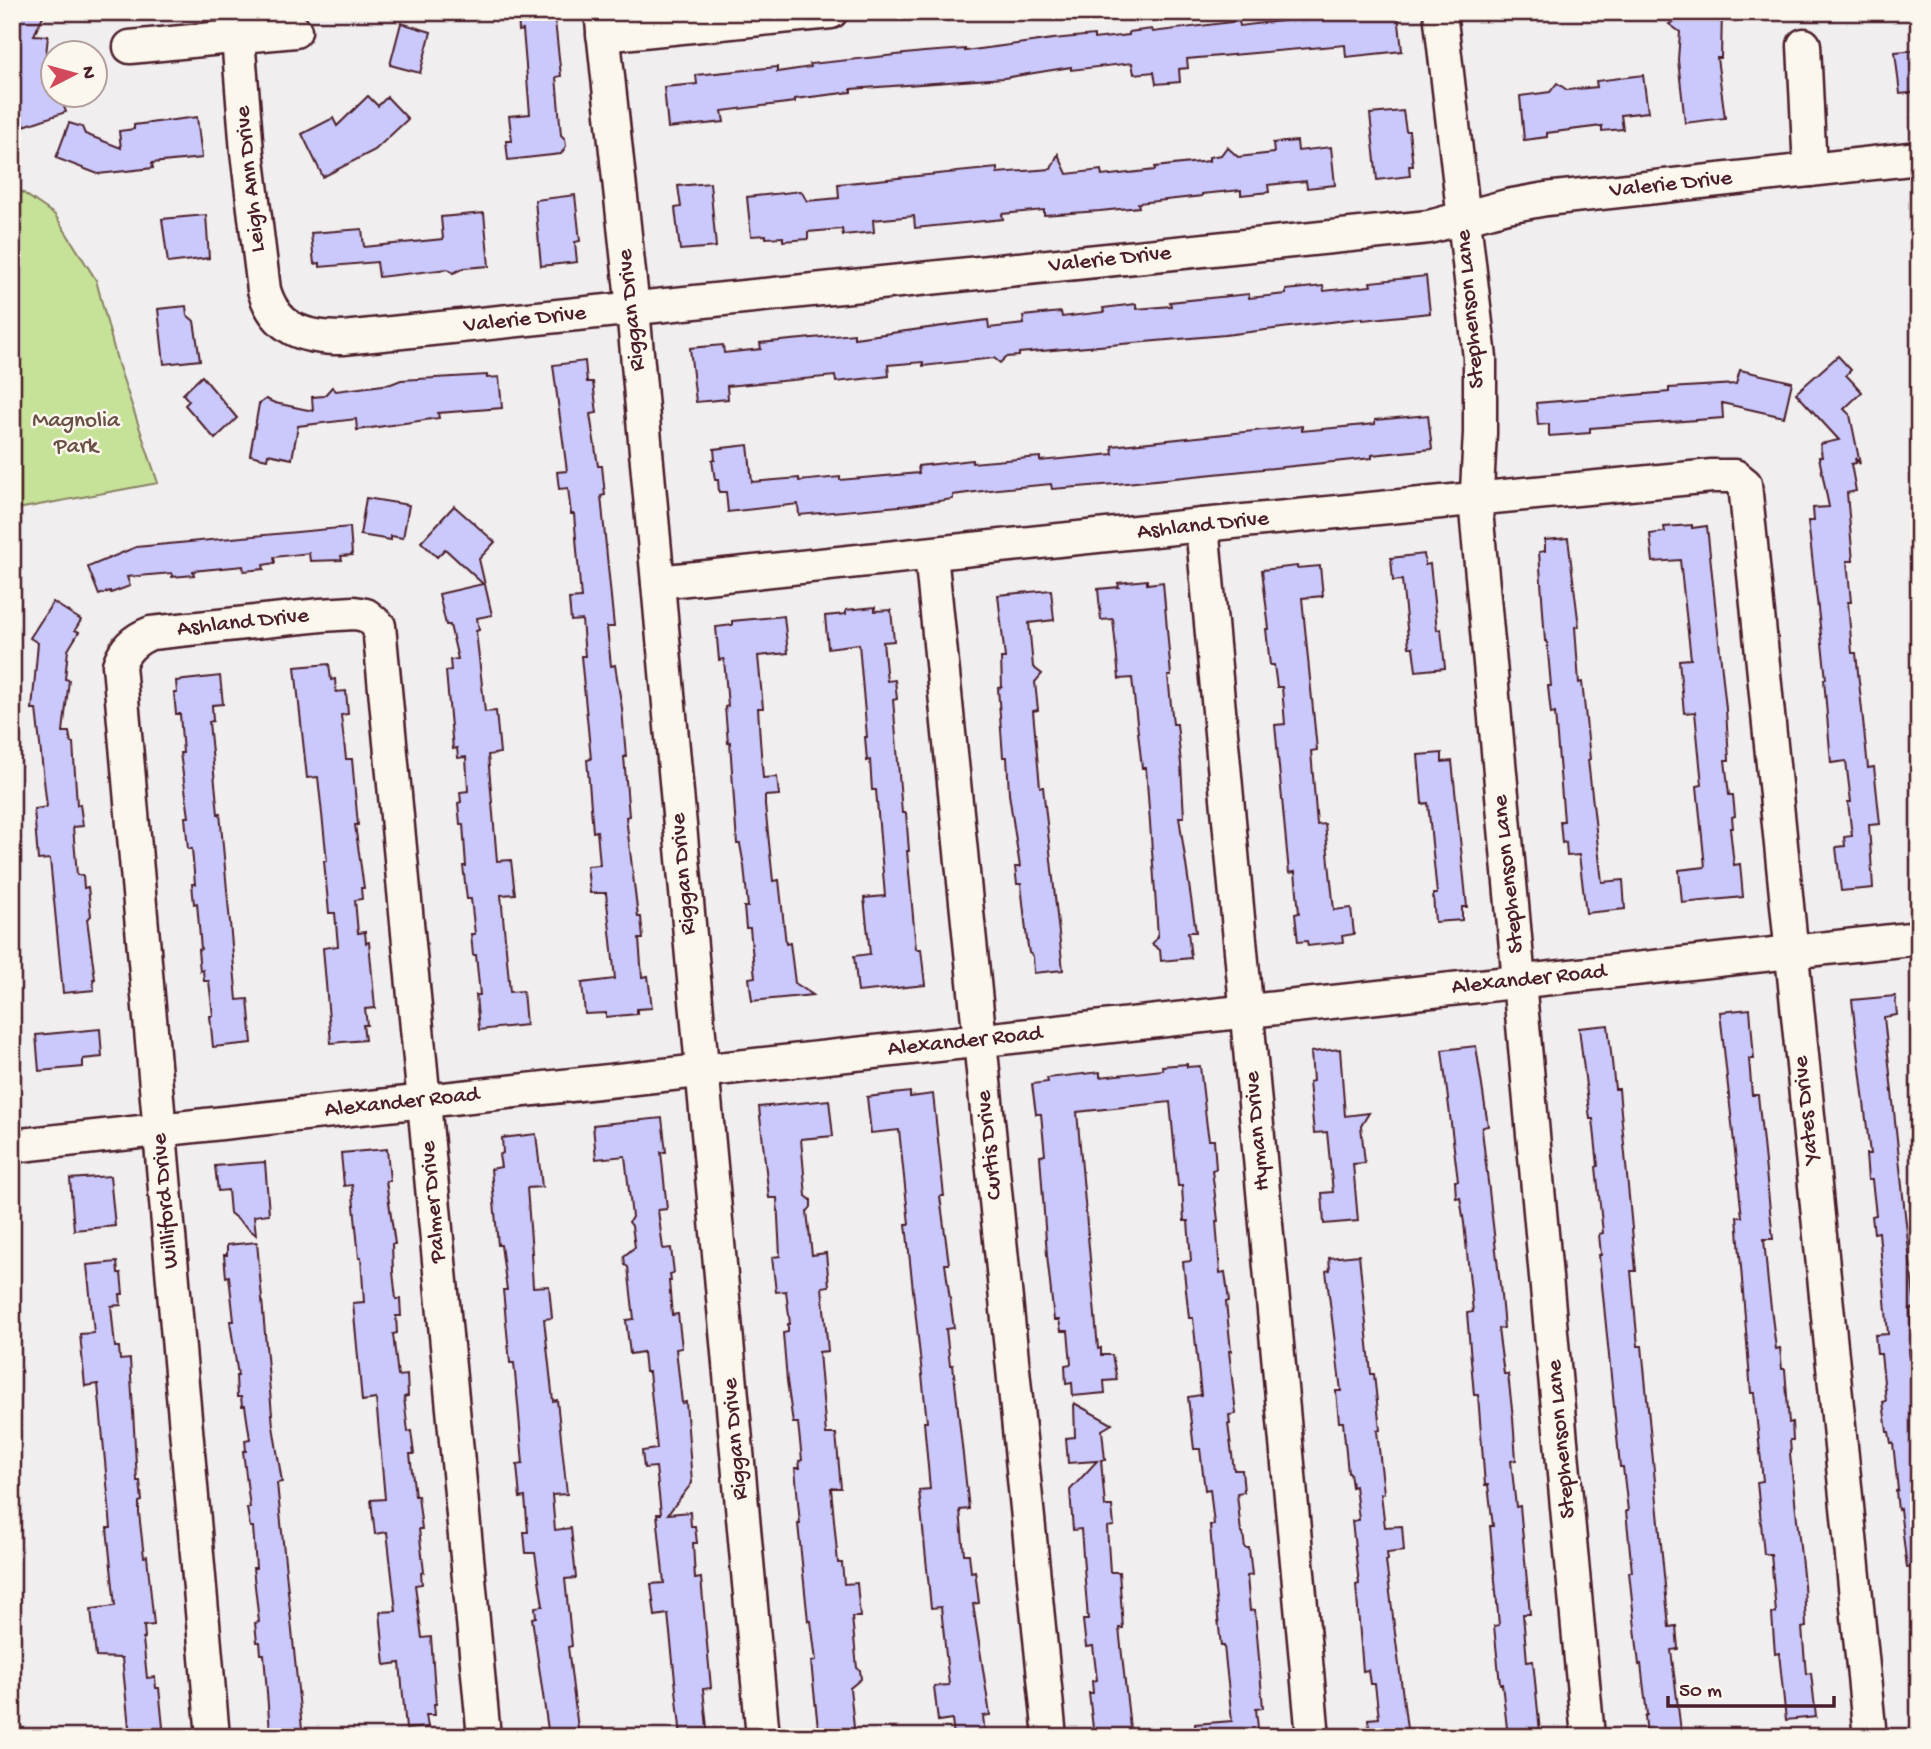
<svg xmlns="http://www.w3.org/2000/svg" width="1931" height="1749" viewBox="0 0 1931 1749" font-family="'Gochi Hand',sans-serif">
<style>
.green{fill:#c6e198;stroke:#888062;stroke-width:2}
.building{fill:#cbc9fc;stroke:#4a1f2b;stroke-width:2}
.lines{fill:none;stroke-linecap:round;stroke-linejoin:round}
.minor-casing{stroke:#4a1f2b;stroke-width:37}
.minor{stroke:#fbf7ec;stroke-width:32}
.labels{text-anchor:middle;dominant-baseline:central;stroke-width:5;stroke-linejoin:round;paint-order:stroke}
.street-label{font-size:23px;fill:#4a1f2b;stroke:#fbf7ec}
.park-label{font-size:23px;fill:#695046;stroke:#fbf7ec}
</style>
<rect width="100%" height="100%" fill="#f1eeef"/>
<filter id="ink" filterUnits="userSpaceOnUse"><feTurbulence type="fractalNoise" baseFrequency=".0143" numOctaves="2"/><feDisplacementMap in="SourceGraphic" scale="14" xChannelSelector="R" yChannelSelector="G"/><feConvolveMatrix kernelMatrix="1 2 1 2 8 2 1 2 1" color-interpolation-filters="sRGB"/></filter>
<g filter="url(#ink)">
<polygon class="green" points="12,185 55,215 96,280 118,364 158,483 12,510"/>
<g class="building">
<polygon points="12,12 45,12 34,35 48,36 43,83 52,79 52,94 59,94 66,112 24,126 12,94"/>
<polygon points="518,12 554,12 561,76 556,77 557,88 561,135 565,139 566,146 561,154 508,160 506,141 512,141 509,116 530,114 523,30 519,31"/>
<polygon points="1308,12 1398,14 1402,51 1346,57 1345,45 1187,59 1188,68 1179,69 1180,82 1156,84 1154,72 1134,74 1132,63 1071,70 1071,67 1004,78 851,89 851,92 795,99 795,102 722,111 724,122 668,128 664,87 697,84 696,75 777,67 777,72 811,67 810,64 924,52 965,49 965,51 1053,39 1094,35 1094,39 1129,35 1129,32 1152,29 1153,32 1239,21 1240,26 1289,20 1289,14"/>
<polygon points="1682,12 1722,12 1721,58 1717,58 1725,118 1685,123 1678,60 1680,32 1669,24 1682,16"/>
<polygon points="401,23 431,32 420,73 390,65"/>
<polygon points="1919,50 1919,92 1900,94 1895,52"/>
<polygon points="1643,75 1648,112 1621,115 1623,129 1602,131 1602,126 1547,133 1547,137 1524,140 1520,96 1550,92 1557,83 1567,90 1597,87 1596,81"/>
<polygon points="368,96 378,106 387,97 408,119 375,150 323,177 302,134 333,118 337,126"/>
<polygon points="1403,111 1406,131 1409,131 1413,166 1409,166 1410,176 1377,180 1370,114"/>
<polygon points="197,117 202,158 152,163 153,168 98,174 56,158 69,123 82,127 85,134 121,148 119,131 134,129 134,125"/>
<polygon points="1297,141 1298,151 1331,147 1335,185 1307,188 1306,181 1268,185 1269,192 1241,195 1241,190 1202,194 1202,196 1138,203 1139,207 1100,211 1044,215 1044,210 1002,214 1003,219 915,228 914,216 873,220 874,232 843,235 842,229 808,232 808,239 783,241 783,237 766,238 766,235 751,236 747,197 801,191 807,201 839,198 838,184 997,168 997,173 1051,169 1058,154 1067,174 1101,170 1102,176 1155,170 1155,167 1209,161 1209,157 1221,155 1227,147 1238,157 1274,153 1273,143"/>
<polygon points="710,183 716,247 680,250 675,208 681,207 678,186"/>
<polygon points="575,195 580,241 575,242 577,262 541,266 535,200"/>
<polygon points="484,213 489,266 464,268 453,273 448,269 379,277 377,262 320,267 320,263 314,264 311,233 362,229 364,247 443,239 441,217"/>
<polygon points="206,215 209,258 168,263 162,219"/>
<polygon points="1426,276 1430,313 1363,320 1363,318 1225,335 1019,353 1019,356 1006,357 1000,363 994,358 923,366 923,362 888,365 889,376 836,382 835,376 727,386 728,399 696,402 690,348 723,345 724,353 761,349 760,343 854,334 854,338 988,320 989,328 1024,324 1023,316 1061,312 1062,317 1104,312 1103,308 1136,304 1136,309 1171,306 1170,302 1249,294 1249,298 1286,294 1286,290 1323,286 1324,291 1371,286 1370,282"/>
<polygon points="186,306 187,315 194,321 200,360 164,364 158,309"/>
<polygon points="1838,356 1851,370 1846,375 1862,392 1844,409 1850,415 1860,464 1855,458 1856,463 1851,464 1856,491 1847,493 1853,561 1847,561 1851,602 1848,602 1852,653 1856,653 1868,768 1874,767 1880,824 1869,825 1873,888 1841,891 1836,847 1845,846 1844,837 1852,836 1848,802 1851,802 1846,761 1831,763 1824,679 1826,679 1808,521 1814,521 1813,508 1829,507 1819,457 1822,457 1820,444 1839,440 1796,393"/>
<polygon points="585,361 587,382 593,382 597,413 590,414 598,466 602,466 605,495 601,496 614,627 607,627 611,666 615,665 622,708 626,757 624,757 629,816 626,817 638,917 641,917 643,939 639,939 642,977 648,976 652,1008 637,1009 637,1014 606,1017 606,1013 585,1014 582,983 615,979 606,893 590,893 587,866 600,865 597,831 593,832 589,782 587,760 591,759 581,656 585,656 582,620 571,621 569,599 581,598 574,514 571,514 568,488 559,489 557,472 567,471 553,365"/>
<polygon points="1740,370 1792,382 1784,417 1722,403 1723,418 1590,428 1590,433 1549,436 1549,424 1538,425 1536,403 1669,392 1669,388 1736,384"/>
<polygon points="487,375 487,378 499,377 502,408 438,413 439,418 357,430 356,419 298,426 292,459 268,454 267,459 250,455 259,404 266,399 275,403 313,411 312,397 324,396 332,387 336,391 391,384 401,380"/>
<polygon points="202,376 237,418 215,439 185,405 189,401 183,394"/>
<polygon points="1428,415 1432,449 1372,455 1372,458 1116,484 1052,489 1051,484 998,489 953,495 953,499 911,505 799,515 798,504 728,512 726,492 719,492 718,480 715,480 712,460 715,460 714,449 748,445 752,482 799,478 799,481 840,477 840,480 919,473 918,466 972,460 972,463 1040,457 1040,461 1113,454 1112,446 1302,426 1302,431 1375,424 1375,420"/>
<polygon points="366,498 409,505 403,538 391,536 391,540 360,535"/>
<polygon points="454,506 495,542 479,559 492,615 477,618 479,630 476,631 485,712 496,711 500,753 488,755 497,861 511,860 515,894 501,895 510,992 523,991 526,1025 479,1030 476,995 480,995 476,955 473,955 471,934 475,934 471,899 467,899 463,866 466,866 463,824 460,824 458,803 461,802 460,792 468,791 466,757 458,758 457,748 453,749 446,671 451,670 450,660 458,659 450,625 446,625 439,594 483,584 445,549 437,557 421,542"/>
<polygon points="1692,525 1692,528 1707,526 1726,709 1729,760 1725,760 1729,795 1733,795 1735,816 1732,817 1733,828 1730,828 1734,865 1740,864 1743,897 1682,903 1679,870 1705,867 1697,786 1702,785 1695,712 1684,713 1679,660 1691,659 1680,560 1653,562 1650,534 1665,532 1664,527"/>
<polygon points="350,527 352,555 341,556 342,560 310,561 309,553 274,557 275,563 263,565 264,569 244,571 243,566 193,571 194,575 172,577 172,573 127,577 130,586 111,593 110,591 99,595 88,567 136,547"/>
<polygon points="1568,538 1579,627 1575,627 1579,683 1582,682 1585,710 1590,759 1588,760 1602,882 1623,880 1625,909 1586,913 1579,855 1567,856 1566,842 1562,843 1560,821 1564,821 1555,713 1551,714 1548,686 1551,686 1547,641 1545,641 1539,552 1545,551 1545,540"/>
<polygon points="1424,554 1425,565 1430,564 1437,630 1441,629 1445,668 1416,671 1413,647 1409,647 1402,580 1393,581 1391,558"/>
<polygon points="1297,566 1297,568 1320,566 1323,596 1302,598 1317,750 1311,751 1317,825 1325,824 1334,910 1351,908 1354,934 1342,936 1343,942 1308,946 1307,941 1298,942 1295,914 1299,913 1295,872 1289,873 1275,725 1285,724 1282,687 1277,687 1274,665 1270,665 1266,629 1269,629 1262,570"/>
<polygon points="1147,580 1147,584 1163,582 1171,676 1168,676 1173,724 1177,724 1181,764 1184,817 1179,817 1196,932 1188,932 1191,958 1161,961 1160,950 1152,944 1158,937 1156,906 1146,768 1142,768 1132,678 1119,679 1113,619 1101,620 1098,589 1119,587 1118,583"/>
<polygon points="1051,590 1054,620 1029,623 1033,667 1042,674 1035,682 1038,710 1033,711 1040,787 1043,787 1063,970 1034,973 1033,956 1029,953 1027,940 1021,884 1017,884 1015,867 1020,867 1009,794 1007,757 1003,757 998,688 1002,687 1001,658 1005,658 998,595"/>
<polygon points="53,602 81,620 75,630 79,632 68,650 65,679 69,680 63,732 69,732 71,743 73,743 77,805 80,804 83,826 73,827 77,875 83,875 84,888 88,887 91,916 87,919 95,979 93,979 94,990 63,993 50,859 38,860 34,809 47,807 36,709 32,709 38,643 30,638"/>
<polygon points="875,607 875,611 891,610 894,641 883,642 887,681 895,680 897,699 893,700 894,711 902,813 906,813 909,851 907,851 916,949 921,949 925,985 858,992 854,956 870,954 864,898 885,896 876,790 872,790 870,760 867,761 865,737 867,737 859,644 828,648 825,616 846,614 846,610"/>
<polygon points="784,616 788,653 758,656 763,708 758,708 760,740 763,778 777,777 779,795 765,796 765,805 773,881 779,880 786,944 790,943 795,983 813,995 752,1001 749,978 755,977 754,969 750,928 746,928 744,907 748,907 744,866 740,844 737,844 730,742 728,743 725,707 728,706 724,659 719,660 716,627 732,625 732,621"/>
<polygon points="329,664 331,680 335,679 336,692 346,691 348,714 341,715 346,759 352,759 358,825 355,825 364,888 361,888 362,899 355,900 358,933 365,932 366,943 369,942 375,1008 365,1009 367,1025 363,1025 365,1040 331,1043 323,948 338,946 335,913 329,913 324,861 327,861 318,777 307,778 295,667"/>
<polygon points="220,676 223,704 212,705 213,721 209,722 218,814 220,813 237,1000 248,999 252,1043 213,1047 210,1016 213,1016 209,981 204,981 203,970 200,971 198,950 201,949 197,903 194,904 192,884 195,884 192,849 188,849 185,817 189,817 180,753 183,753 180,714 176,714 174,693 177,693 176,681"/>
<polygon points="1442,753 1442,762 1452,761 1467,907 1462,907 1462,920 1435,922 1433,894 1437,894 1428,803 1422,804 1418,755"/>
<polygon points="1895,996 1897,1015 1884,1017 1915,1308 1910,1309 1913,1349 1909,1349 1919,1440 1919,1567 1907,1568 1900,1509 1898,1510 1896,1491 1898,1490 1893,1443 1891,1443 1889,1432 1887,1432 1883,1402 1886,1401 1881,1354 1877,1354 1875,1335 1888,1334 1879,1232 1874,1233 1872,1216 1876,1215 1872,1180 1868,1180 1866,1154 1870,1154 1852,1000"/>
<polygon points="1750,1009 1754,1059 1749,1059 1752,1095 1758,1095 1773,1239 1764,1239 1768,1283 1776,1349 1780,1348 1782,1369 1785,1369 1789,1423 1792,1422 1793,1440 1790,1440 1791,1453 1790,1454 1804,1584 1806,1627 1802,1628 1806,1674 1811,1673 1816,1717 1786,1720 1779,1653 1775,1654 1772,1614 1776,1613 1771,1554 1764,1554 1757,1482 1763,1481 1754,1393 1751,1393 1737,1217 1742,1217 1720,1012"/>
<polygon points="1608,1025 1615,1089 1619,1089 1621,1112 1636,1271 1631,1271 1638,1346 1642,1346 1669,1627 1676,1626 1678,1649 1671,1650 1681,1731 1647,1735 1645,1716 1647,1715 1641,1664 1639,1665 1629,1572 1632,1572 1626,1511 1628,1511 1623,1467 1620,1467 1599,1255 1601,1255 1599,1234 1603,1233 1596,1167 1598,1166 1593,1119 1590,1119 1579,1028"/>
<polygon points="100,1029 102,1057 83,1059 83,1067 39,1071 36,1035"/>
<polygon points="1476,1046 1488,1126 1483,1127 1482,1130 1500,1285 1504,1328 1498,1329 1504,1374 1508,1374 1513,1418 1516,1460 1511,1461 1516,1507 1520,1506 1530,1614 1523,1614 1527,1662 1533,1661 1540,1732 1536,1732 1536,1737 1508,1737 1502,1684 1500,1684 1494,1626 1499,1625 1490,1526 1493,1526 1488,1485 1485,1485 1478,1395 1474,1395 1467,1313 1473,1312 1464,1223 1460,1197 1456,1198 1455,1181 1458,1181 1442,1050"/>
<polygon points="1340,1049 1345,1116 1369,1113 1361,1126 1365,1163 1353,1164 1358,1221 1324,1224 1322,1193 1333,1192 1327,1132 1314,1133 1309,1082 1313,1081 1311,1052"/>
<polygon points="1187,1064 1187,1067 1200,1066 1207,1127 1209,1140 1214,1140 1216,1169 1212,1170 1218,1221 1216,1221 1220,1273 1225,1272 1229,1301 1226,1302 1231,1351 1229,1351 1236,1414 1229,1415 1230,1424 1228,1424 1234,1470 1242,1470 1244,1492 1237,1493 1241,1533 1243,1533 1245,1548 1249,1548 1252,1575 1247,1576 1250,1611 1255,1610 1263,1708 1256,1709 1259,1737 1196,1737 1195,1724 1232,1721 1224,1646 1221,1646 1215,1590 1210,1525 1214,1525 1210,1489 1205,1490 1200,1449 1194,1449 1188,1397 1201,1395 1193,1318 1189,1318 1183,1262 1191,1261 1188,1221 1184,1221 1182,1186 1178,1186 1170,1102 1077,1112 1098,1349 1101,1348 1101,1355 1112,1355 1117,1380 1104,1381 1105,1393 1073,1396 1072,1383 1066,1384 1065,1365 1071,1364 1068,1331 1061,1331 1059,1320 1054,1320 1047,1255 1040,1156 1045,1155 1041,1114 1036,1114 1032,1084 1048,1082 1047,1078 1100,1072 1100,1077 1163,1070 1162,1066"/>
<polygon points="910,1092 910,1097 933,1094 944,1196 940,1196 949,1264 945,1264 954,1328 946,1329 950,1365 953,1365 969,1509 960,1510 964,1554 969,1554 971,1572 975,1571 979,1603 973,1604 990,1715 983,1716 985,1734 960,1737 954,1737 952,1719 938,1721 934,1686 949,1685 941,1607 931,1608 919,1490 930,1489 924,1422 927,1422 906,1224 909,1224 899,1130 871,1133 867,1097"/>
<polygon points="829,1100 833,1136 801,1139 806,1196 811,1200 811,1207 807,1212 812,1255 826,1253 829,1286 822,1287 828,1351 819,1352 826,1434 836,1434 841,1488 831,1488 838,1563 842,1563 844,1584 857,1583 860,1617 852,1617 857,1668 860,1670 861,1679 850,1688 855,1737 824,1737 823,1727 818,1728 811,1662 816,1661 811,1621 808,1621 798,1524 800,1524 795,1468 800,1468 799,1461 802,1460 798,1423 793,1423 787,1381 783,1333 788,1332 788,1324 790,1324 786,1291 776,1292 772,1257 780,1256 777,1198 769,1198 759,1107"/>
<polygon points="662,1118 666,1152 661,1152 667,1209 658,1210 663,1249 671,1248 674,1273 670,1274 671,1281 669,1281 672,1315 678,1314 682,1348 676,1349 682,1403 686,1402 692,1483 668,1514 690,1512 691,1526 695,1526 697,1543 693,1543 695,1579 701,1578 711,1688 703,1689 708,1737 681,1737 668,1614 655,1616 651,1584 664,1583 657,1514 661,1514 656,1467 644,1468 642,1451 657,1449 649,1372 645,1372 643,1352 630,1354 626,1320 634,1319 628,1267 625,1265 624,1256 635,1247 632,1226 629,1222 632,1217 625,1156 596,1159 593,1125"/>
<polygon points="536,1134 542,1187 527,1188 532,1253 531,1253 533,1287 549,1286 552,1318 544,1319 553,1401 557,1400 567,1494 552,1495 555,1530 571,1528 576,1578 565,1579 572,1646 568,1647 579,1737 549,1737 532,1618 536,1617 535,1607 543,1606 535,1553 526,1553 524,1532 528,1532 525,1497 520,1498 517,1465 523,1464 518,1404 514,1363 510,1363 503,1290 507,1290 501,1245 498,1245 491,1169 501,1167 499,1155 503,1153 502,1138"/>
<polygon points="387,1149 390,1181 386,1181 395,1244 392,1244 393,1272 396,1299 400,1299 401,1316 396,1316 397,1333 393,1334 398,1376 407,1375 408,1396 404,1397 408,1432 411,1431 414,1454 410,1454 415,1496 418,1496 422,1529 419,1529 424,1572 421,1573 422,1584 415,1585 422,1638 431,1637 436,1704 434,1704 435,1715 426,1715 428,1727 406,1729 400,1663 385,1665 380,1612 396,1611 387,1532 375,1534 371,1500 385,1499 376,1399 362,1401 353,1303 364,1302 361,1258 359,1258 352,1185 344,1186 341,1153"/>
<polygon points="265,1162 269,1214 254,1216 256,1235 230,1213 228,1190 218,1191 215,1166"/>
<polygon points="110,1176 115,1226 74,1230 70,1179"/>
<polygon points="257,1242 273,1426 282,1482 277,1483 302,1729 270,1732 264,1654 261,1654 260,1642 257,1642 255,1623 259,1622 253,1568 256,1568 253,1527 250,1527 247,1508 250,1508 243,1451 246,1451 245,1440 250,1439 245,1406 242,1406 241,1397 237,1397 236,1376 238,1376 230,1321 234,1321 229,1276 226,1277 224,1255 227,1255 227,1245"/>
<polygon points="1359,1255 1371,1374 1374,1374 1380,1430 1377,1431 1384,1493 1381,1494 1385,1527 1402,1526 1404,1551 1387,1553 1388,1560 1386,1561 1408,1737 1370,1737 1368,1719 1379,1718 1375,1684 1370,1684 1368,1670 1363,1671 1356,1585 1359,1584 1352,1521 1359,1520 1355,1486 1352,1487 1350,1473 1348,1473 1343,1422 1339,1422 1336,1391 1341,1391 1326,1271 1330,1270 1329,1258"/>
<polygon points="117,1262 118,1273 121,1273 123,1294 120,1294 121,1305 111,1306 115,1347 119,1347 120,1360 130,1359 137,1481 140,1481 142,1501 139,1502 139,1513 144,1557 147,1556 154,1625 144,1626 145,1638 143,1639 147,1678 155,1677 156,1688 159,1688 164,1737 130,1737 122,1658 96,1657 91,1609 115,1606 107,1528 111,1528 98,1384 85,1386 80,1334 94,1333 87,1265"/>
<polygon points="1074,1403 1112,1424 1102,1430 1105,1460 1101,1460 1105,1506 1112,1506 1114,1526 1107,1527 1110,1572 1119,1572 1123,1628 1119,1628 1131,1737 1094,1737 1089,1693 1093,1693 1092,1681 1097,1680 1093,1646 1086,1647 1083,1620 1088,1620 1081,1529 1073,1530 1070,1490 1097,1461 1068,1463 1066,1438 1075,1437"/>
</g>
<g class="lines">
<defs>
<g id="minor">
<path d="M 236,12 L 247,152 L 264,290 C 276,330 304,338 343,338 L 1429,227 L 1507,206 L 1546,199 L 1919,158"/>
<polyline points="601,12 633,309 763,1737"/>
<polyline points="1440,12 1480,358 1480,433 1476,510 1588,1737"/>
<polyline points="603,35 831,12"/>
<polyline points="1804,45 1810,170"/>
<polyline points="130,47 295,31"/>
<polyline points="1202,525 1313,1737"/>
<polyline points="931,554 1050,1737"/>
<polyline points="658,582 1202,525 1712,476 1735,476 1745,484 1870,1737"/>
<polyline points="12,1146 1919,938"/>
<path d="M 213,1737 L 119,665 C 124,649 135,639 151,633 L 321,615 L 354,613 L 366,615 L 379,626 L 484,1737"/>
</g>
</defs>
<use href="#minor" class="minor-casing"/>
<use href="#minor" class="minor"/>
</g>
</g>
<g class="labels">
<g class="street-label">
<text transform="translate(251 179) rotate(-96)">Leigh Ann Drive</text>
<text transform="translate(1671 185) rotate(-6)">Valerie Drive</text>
<text transform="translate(1110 260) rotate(-6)">Valerie Drive</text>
<text transform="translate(1471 309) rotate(-95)">Stephenson Lane</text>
<text transform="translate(632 310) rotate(-96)">Riggan Drive</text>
<text transform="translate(525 320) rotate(-6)">Valerie Drive</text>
<text transform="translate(1203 526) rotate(-6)">Ashland Drive</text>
<text transform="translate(243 623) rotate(-6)">Ashland Drive</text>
<text transform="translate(684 874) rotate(-95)">Riggan Drive</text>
<text transform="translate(1509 874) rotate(-96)">Stephenson Lane</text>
<text transform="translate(1529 980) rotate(-6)">Alexander Road</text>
<text transform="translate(965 1042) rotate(-6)">Alexander Road</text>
<text transform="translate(402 1103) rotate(-6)">Alexander Road</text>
<text transform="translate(1807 1110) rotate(-96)">Yates Drive</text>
<text transform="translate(1258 1131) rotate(-95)">Hyman Drive</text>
<text transform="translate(990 1145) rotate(-96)">Curtis Drive</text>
<text transform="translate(166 1201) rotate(-95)">Williford Drive</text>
<text transform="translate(434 1202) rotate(-95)">Palmer Drive</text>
<text transform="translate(736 1439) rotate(-95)">Riggan Drive</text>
<text transform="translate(1562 1439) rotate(-95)">Stephenson Lane</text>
</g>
<g class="park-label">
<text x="76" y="421">Magnolia<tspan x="76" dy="26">Park</tspan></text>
</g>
</g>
<rect width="1931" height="1749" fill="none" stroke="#fbf7ec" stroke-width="42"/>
<rect x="21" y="21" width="1889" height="1707" fill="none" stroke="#4a1f2b" stroke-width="2.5" filter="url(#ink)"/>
<g transform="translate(74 74) rotate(84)"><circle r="33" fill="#fbf7ec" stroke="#b4a19f" stroke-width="2"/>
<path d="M0-5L12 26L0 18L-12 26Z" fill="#d1495b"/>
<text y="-10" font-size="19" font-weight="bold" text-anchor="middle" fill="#4a1f2b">N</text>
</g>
<path d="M1668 1696v10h166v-10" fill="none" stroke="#4a1f2b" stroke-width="3.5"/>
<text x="1679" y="1696" font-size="21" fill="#4a1f2b" stroke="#fbf7ec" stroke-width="5" paint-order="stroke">50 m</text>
</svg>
